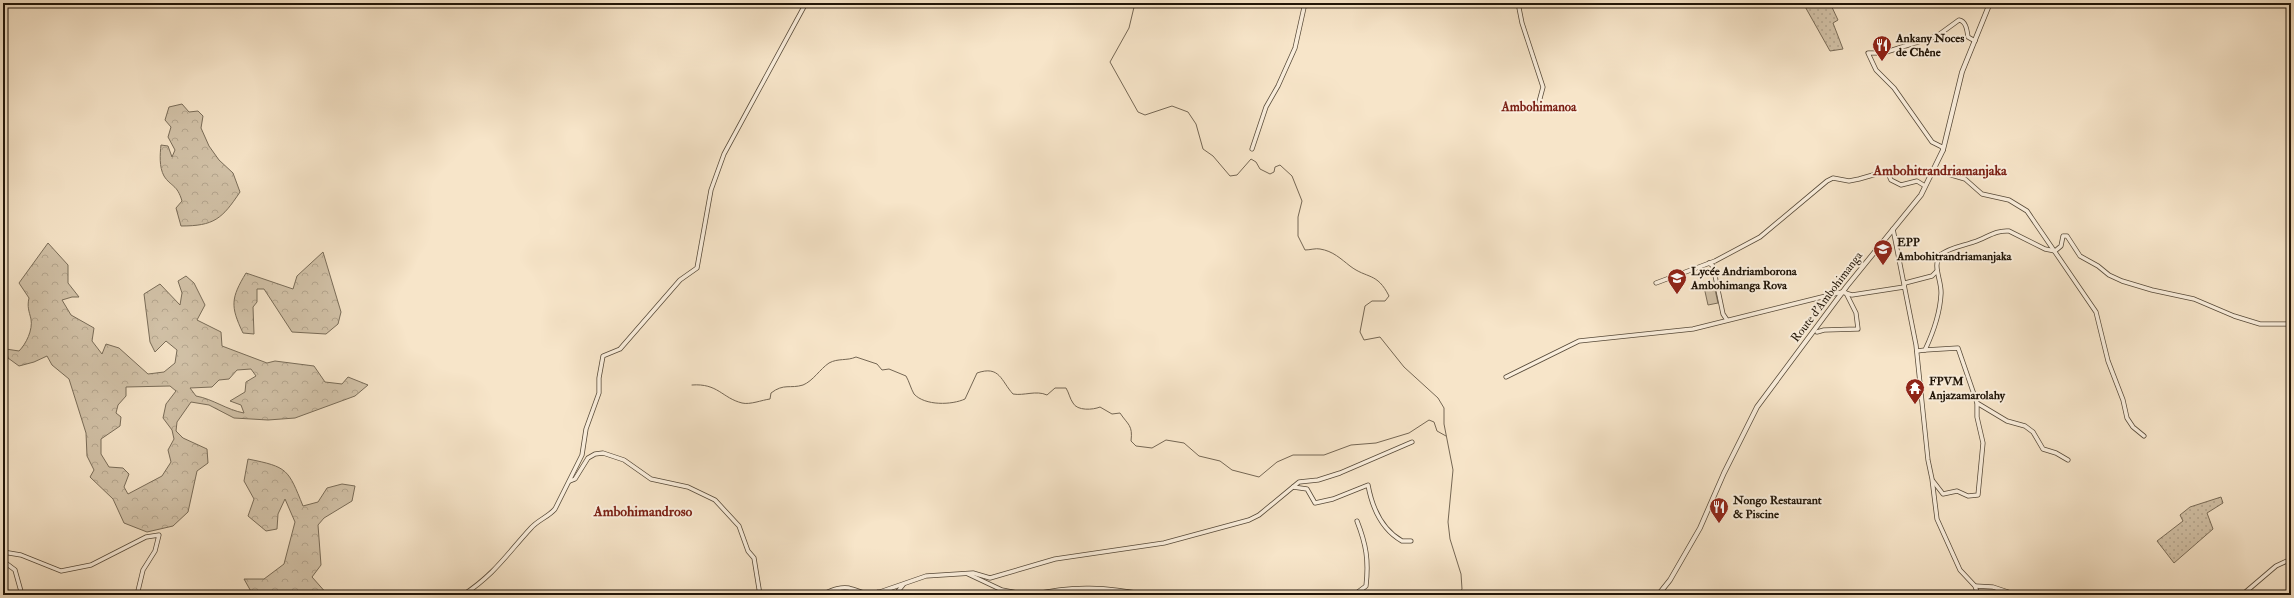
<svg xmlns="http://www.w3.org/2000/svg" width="2294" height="598" viewBox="0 0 2294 598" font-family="'IM FELL Double Pica',serif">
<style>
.grass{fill:#d2c2a8;stroke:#796c58}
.forest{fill:url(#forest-crowns);stroke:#796c58;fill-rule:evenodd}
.park{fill:url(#park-dots);stroke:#796c58}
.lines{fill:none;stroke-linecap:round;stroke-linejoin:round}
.stream{stroke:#756754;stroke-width:1}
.minor-casing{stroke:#564938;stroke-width:5}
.tertiary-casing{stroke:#564938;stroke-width:5.5}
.minor{stroke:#faeedc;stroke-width:3.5}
.tertiary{stroke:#faeedc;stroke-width:4}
.labels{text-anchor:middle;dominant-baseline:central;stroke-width:4;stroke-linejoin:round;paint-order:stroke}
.poi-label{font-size:12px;font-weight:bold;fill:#201508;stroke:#faeedc;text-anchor:start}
.street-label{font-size:12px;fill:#201508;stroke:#faeedc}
.neighbourhood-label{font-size:13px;font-weight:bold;fill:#7a1f14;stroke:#faeedc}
.quarter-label{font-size:14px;font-weight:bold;fill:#7a1f14;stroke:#faeedc}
</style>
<defs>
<pattern id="forest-crowns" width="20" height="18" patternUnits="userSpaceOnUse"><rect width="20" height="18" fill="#d2c2a8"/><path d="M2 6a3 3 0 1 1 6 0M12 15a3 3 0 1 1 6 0" fill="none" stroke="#b4a68f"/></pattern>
<pattern id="park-dots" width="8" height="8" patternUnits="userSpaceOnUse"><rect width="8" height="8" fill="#d2c2a8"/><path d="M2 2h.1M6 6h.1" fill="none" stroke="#b4a68f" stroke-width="1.8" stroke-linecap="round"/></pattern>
</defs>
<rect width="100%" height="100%" fill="#f7e5c9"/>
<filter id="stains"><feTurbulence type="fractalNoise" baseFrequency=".005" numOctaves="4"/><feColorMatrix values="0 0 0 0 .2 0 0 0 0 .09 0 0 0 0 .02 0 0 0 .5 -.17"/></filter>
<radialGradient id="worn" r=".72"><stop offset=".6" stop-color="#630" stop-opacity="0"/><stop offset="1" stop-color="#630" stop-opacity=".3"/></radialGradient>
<polygon class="grass" points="1714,285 1718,303 1708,305 1704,287"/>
<g class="forest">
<path d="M 182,104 L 189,112 L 198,111 L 203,116 L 201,128 L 209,146 L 219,160 L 233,173 L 240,192 C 222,219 214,226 181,226 L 176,208 L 182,201 C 177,184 171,187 164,176 C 159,167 160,154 161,145 L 168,146 L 172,157 L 175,150 L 168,137 L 171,127 L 165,120 L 169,107 Z"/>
<path d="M 48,243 L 68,265 L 68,283 L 79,297 L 72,297 L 62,300 L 71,315 L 94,328 L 92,341 L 102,354 L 106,344 L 119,348 L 148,374 L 164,372 L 175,363 L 177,350 L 166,341 L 155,352 L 150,342 L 144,294 L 160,284 L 180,305 L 182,293 L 178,281 L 186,276 L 194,283 L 205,305 L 197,320 L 221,332 L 222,346 L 267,363 L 275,361 L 314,366 L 325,382 L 342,384 L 348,377 L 368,385 L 355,396 L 295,418 L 268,420 L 234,418 L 209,405 L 191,402 L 177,422 L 176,431 L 183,438 L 207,449 L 208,463 L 197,471 L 188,512 L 173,526 L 147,532 L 124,523 L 113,499 L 90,477 L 94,470 L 87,456 L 86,433 L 69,379 L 52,365 L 47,356 L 34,362 L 19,366 L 8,358 L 6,349 L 19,351 C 26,344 33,330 31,319 C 29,311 27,307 29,298 L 19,283 ZM 251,369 L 256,376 L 246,382 L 245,392 L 230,401 L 241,405 L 244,413 C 227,410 213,399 196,396 L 190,388 L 212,387 L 219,380 L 229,379 L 237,370 ZM 170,386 L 176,391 L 166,404 L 163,418 L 172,430 L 174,439 L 168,450 L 171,462 L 162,476 L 128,494 L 124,487 L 129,474 L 123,468 L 109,467 L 101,454 L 101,439 L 120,426 L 121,417 L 116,413 L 118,405 L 126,396 L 126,387 Z"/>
<path d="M 323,252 L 341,312 L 338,324 L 326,334 L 292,332 L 264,289 L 257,289 L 257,302 L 253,307 L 254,334 L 243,333 C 230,306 231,298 246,273 L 293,289 L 297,276 Z"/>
<path d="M 248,459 C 288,467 288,469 303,506 L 318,502 L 327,488 L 342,484 L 355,486 L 352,501 L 324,518 L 318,525 L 321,565 L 312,577 L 328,595 L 253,595 L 244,579 L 264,579 L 284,564 L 295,522 L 285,499 L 278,514 L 277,529 L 266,531 L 248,516 L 254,499 L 244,481 Z"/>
</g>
<g class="park">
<polygon points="1803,3 1830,3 1838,20 1833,23 1843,49 1830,51"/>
<polygon points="2221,497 2223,503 2207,513 2213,529 2174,563 2157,541 2183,521 2180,515 2190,507"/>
</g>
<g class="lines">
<g class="stream">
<path d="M 1135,3 L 1129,28 L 1110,62 L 1138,112 L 1145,115 L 1172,106 L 1188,112 L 1196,124 L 1203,149 L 1213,156 L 1230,176 L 1237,175 L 1251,159 L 1256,162 L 1260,169 L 1270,174 L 1274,172 L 1275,167 L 1280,165 L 1292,176 L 1302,201 L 1298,217 L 1298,236 L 1305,250 C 1310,250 1316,248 1320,249 C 1333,251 1341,259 1350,266 C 1367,279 1377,272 1389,296 L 1385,301 L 1372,301 L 1365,306 L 1360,332 L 1364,340 L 1380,337 L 1404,367 L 1438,398 L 1444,408 L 1444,424 L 1453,470 L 1448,522 L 1450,539 L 1461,574 L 1462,589 L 1459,595"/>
<path d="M 692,385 C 718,383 722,398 742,403 C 750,405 762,400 770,399 L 771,393 C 784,383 790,389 803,385 C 813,381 820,369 829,363 C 838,358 847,361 856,357 L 877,364 L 882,370 L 889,369 L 906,376 C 909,381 911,389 914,394 C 925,406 952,405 965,399 L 977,373 C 1000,365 1001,381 1013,394 C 1024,396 1036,390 1047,395 L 1055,388 L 1066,388 C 1069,393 1070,399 1073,403 C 1077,411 1093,410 1100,407 L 1112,414 L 1120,413 C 1128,425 1133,425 1131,441 L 1136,446 L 1152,448 L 1166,440 L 1184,443 L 1199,456 L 1220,461 L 1232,470 L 1259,477 L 1277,462 L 1293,455 L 1324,455 L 1351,445 L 1376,443 L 1409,433 L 1429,420 L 1434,422 L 1437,431 L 1446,436"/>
</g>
<defs>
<g id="minor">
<polyline points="1518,3 1522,23 1543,87 1539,102"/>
<polyline points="1252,149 1266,107 1278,86 1295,48 1305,3"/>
<path d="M 1943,150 L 1942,147 L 1932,142 L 1894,88 L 1876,70 L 1868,53 L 1883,53 L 1937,36 L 1959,20 C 1966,21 1967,30 1968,37 L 1975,41"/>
<polyline points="1932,173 1948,174 1965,179 1982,194 2009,200 2027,211 2096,312 2108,361 2123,400 2127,418 2133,427 2144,436"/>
<polyline points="1893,229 1916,345 1928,460 1932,479 1937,519 1960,570 1975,586 1978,595"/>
<polyline points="1709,263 1713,266 1723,314 1727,320"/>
<polyline points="1656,283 1715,261 1760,237 1827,181 1833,178 1849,181 1859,179 1887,171 1891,180 1901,185 1917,181 1925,186"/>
<polyline points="1817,332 1824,330 1858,329 1856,313 1846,293"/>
<polyline points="1925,350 1958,348 1977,403 2007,421 2025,426 2033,432 2043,449 2056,453 2068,460"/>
<path d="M 1917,351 L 1925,350 C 1933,333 1940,314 1941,294 C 1942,281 1932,266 1940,255 C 1952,246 1965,246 1979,240 C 1989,236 1997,230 2009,231 L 2045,249 L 2055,251 L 2061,246 L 2063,236 L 2067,236 L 2080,256 L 2098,266 L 2109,275 L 2122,281 L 2152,290 L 2194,299 L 2234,316 L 2260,324 L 2291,324"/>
<polyline points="1506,377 1579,341 1693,329 1842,292 1852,295 1904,287 1905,283 1932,276 1937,271"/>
<polyline points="570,481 575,479 588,458 595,454 603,453 624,460 651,479 688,487 715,500 739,526 748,551 754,558 760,595"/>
<polyline points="1933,481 1943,494 1957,491 1968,496 1978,495 1983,443 1977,417 1977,404"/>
<path d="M 1293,487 L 1307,489 L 1315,503 L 1333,499 L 1368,485 C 1372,507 1381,529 1402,541 L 1411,541"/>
<polyline points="3,552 21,555 61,571 91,565 146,537 159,535 155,551 143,570 137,595"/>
<polyline points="3,561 15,570 22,595"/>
<polyline points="968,574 1002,590 1029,595"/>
<polyline points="1975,586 1993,587 2017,595"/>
<polyline points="878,592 885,595"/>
<path d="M 463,595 C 495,574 507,554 531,528 C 538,520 548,517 555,509 L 582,455 L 586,429 L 599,393 L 599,378 L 603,356 L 620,349 L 680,280 L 697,268 L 711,190 L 724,154 L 806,3"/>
<path d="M 821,595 C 830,591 842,585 852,589 C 860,591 866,595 874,594 L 926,576 L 973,573 L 990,578 L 1055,559 L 1164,543 L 1249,520 L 1259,515 L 1299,482 L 1318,480 L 1340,473 L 1412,442"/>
<polyline points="895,595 903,585"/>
<path d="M 1034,595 C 1069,585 1110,587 1145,595"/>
<path d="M 1354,595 L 1366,586 C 1369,560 1366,544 1357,521"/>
<polyline points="2242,595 2276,566 2291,559"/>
</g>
<polyline id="tertiary" points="1658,595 1670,580 1700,528 1724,473 1757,407 1847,286 1921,195 1943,150 1962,72 1990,3"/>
</defs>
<use href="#minor" class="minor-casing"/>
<use href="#tertiary" class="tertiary-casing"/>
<use href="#minor" class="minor"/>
<use href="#tertiary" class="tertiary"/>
</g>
<defs>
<symbol id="restaurant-pin" viewBox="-11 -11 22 30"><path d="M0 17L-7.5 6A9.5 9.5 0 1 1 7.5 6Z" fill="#8f2418" stroke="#faeedc"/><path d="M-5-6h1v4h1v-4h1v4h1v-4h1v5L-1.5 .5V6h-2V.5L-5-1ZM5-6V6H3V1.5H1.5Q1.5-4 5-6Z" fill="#fff"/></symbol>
<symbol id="school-pin" viewBox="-11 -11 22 30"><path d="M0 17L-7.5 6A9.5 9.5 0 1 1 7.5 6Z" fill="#8f2418" stroke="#faeedc"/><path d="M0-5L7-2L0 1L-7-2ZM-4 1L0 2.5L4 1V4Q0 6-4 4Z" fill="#fff"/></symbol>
<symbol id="temple-pin" viewBox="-11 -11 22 30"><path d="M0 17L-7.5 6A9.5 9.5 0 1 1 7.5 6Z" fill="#8f2418" stroke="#faeedc"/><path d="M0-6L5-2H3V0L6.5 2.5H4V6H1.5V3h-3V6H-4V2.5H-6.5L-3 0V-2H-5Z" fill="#fff"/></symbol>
</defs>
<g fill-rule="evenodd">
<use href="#restaurant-pin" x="1871" y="34" width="22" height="30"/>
<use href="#school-pin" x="1872" y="238" width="22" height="30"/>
<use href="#school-pin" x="1666" y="267" width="22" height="30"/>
<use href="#temple-pin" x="1904" y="377" width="22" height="30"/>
<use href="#restaurant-pin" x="1708" y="496" width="22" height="30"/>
</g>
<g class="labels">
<g class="poi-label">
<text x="1896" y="38">Ankany Noces<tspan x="1896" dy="14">de Chêne</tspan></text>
<text x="1897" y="242">EPP<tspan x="1897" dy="14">Ambohitrandriamanjaka</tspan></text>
<text x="1691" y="271">Lycée Andriamborona<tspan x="1691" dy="14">Ambohimanga Rova</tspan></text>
<text x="1929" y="381">FPVM<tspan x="1929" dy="14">Anjazamarolahy</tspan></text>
<text x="1733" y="500">Nongo Restaurant<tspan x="1733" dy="14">&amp; Piscine</tspan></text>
</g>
<g class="street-label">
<text transform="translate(1827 297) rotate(-53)">Route d'Ambohimanga</text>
</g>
<g class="neighbourhood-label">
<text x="1539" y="107">Ambohimanoa</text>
</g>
<g class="quarter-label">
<text x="1940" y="170">Ambohitrandriamanjaka</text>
<text x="643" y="511">Ambohimandroso</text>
</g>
</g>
<rect width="2294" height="598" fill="none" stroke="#f7e5c9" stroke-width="16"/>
<rect x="4" y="4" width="2286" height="590" fill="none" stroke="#201508" stroke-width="2"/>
<rect x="8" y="8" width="2278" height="582" fill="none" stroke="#201508"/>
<rect width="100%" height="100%" filter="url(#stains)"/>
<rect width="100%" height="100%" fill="url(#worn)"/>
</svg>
